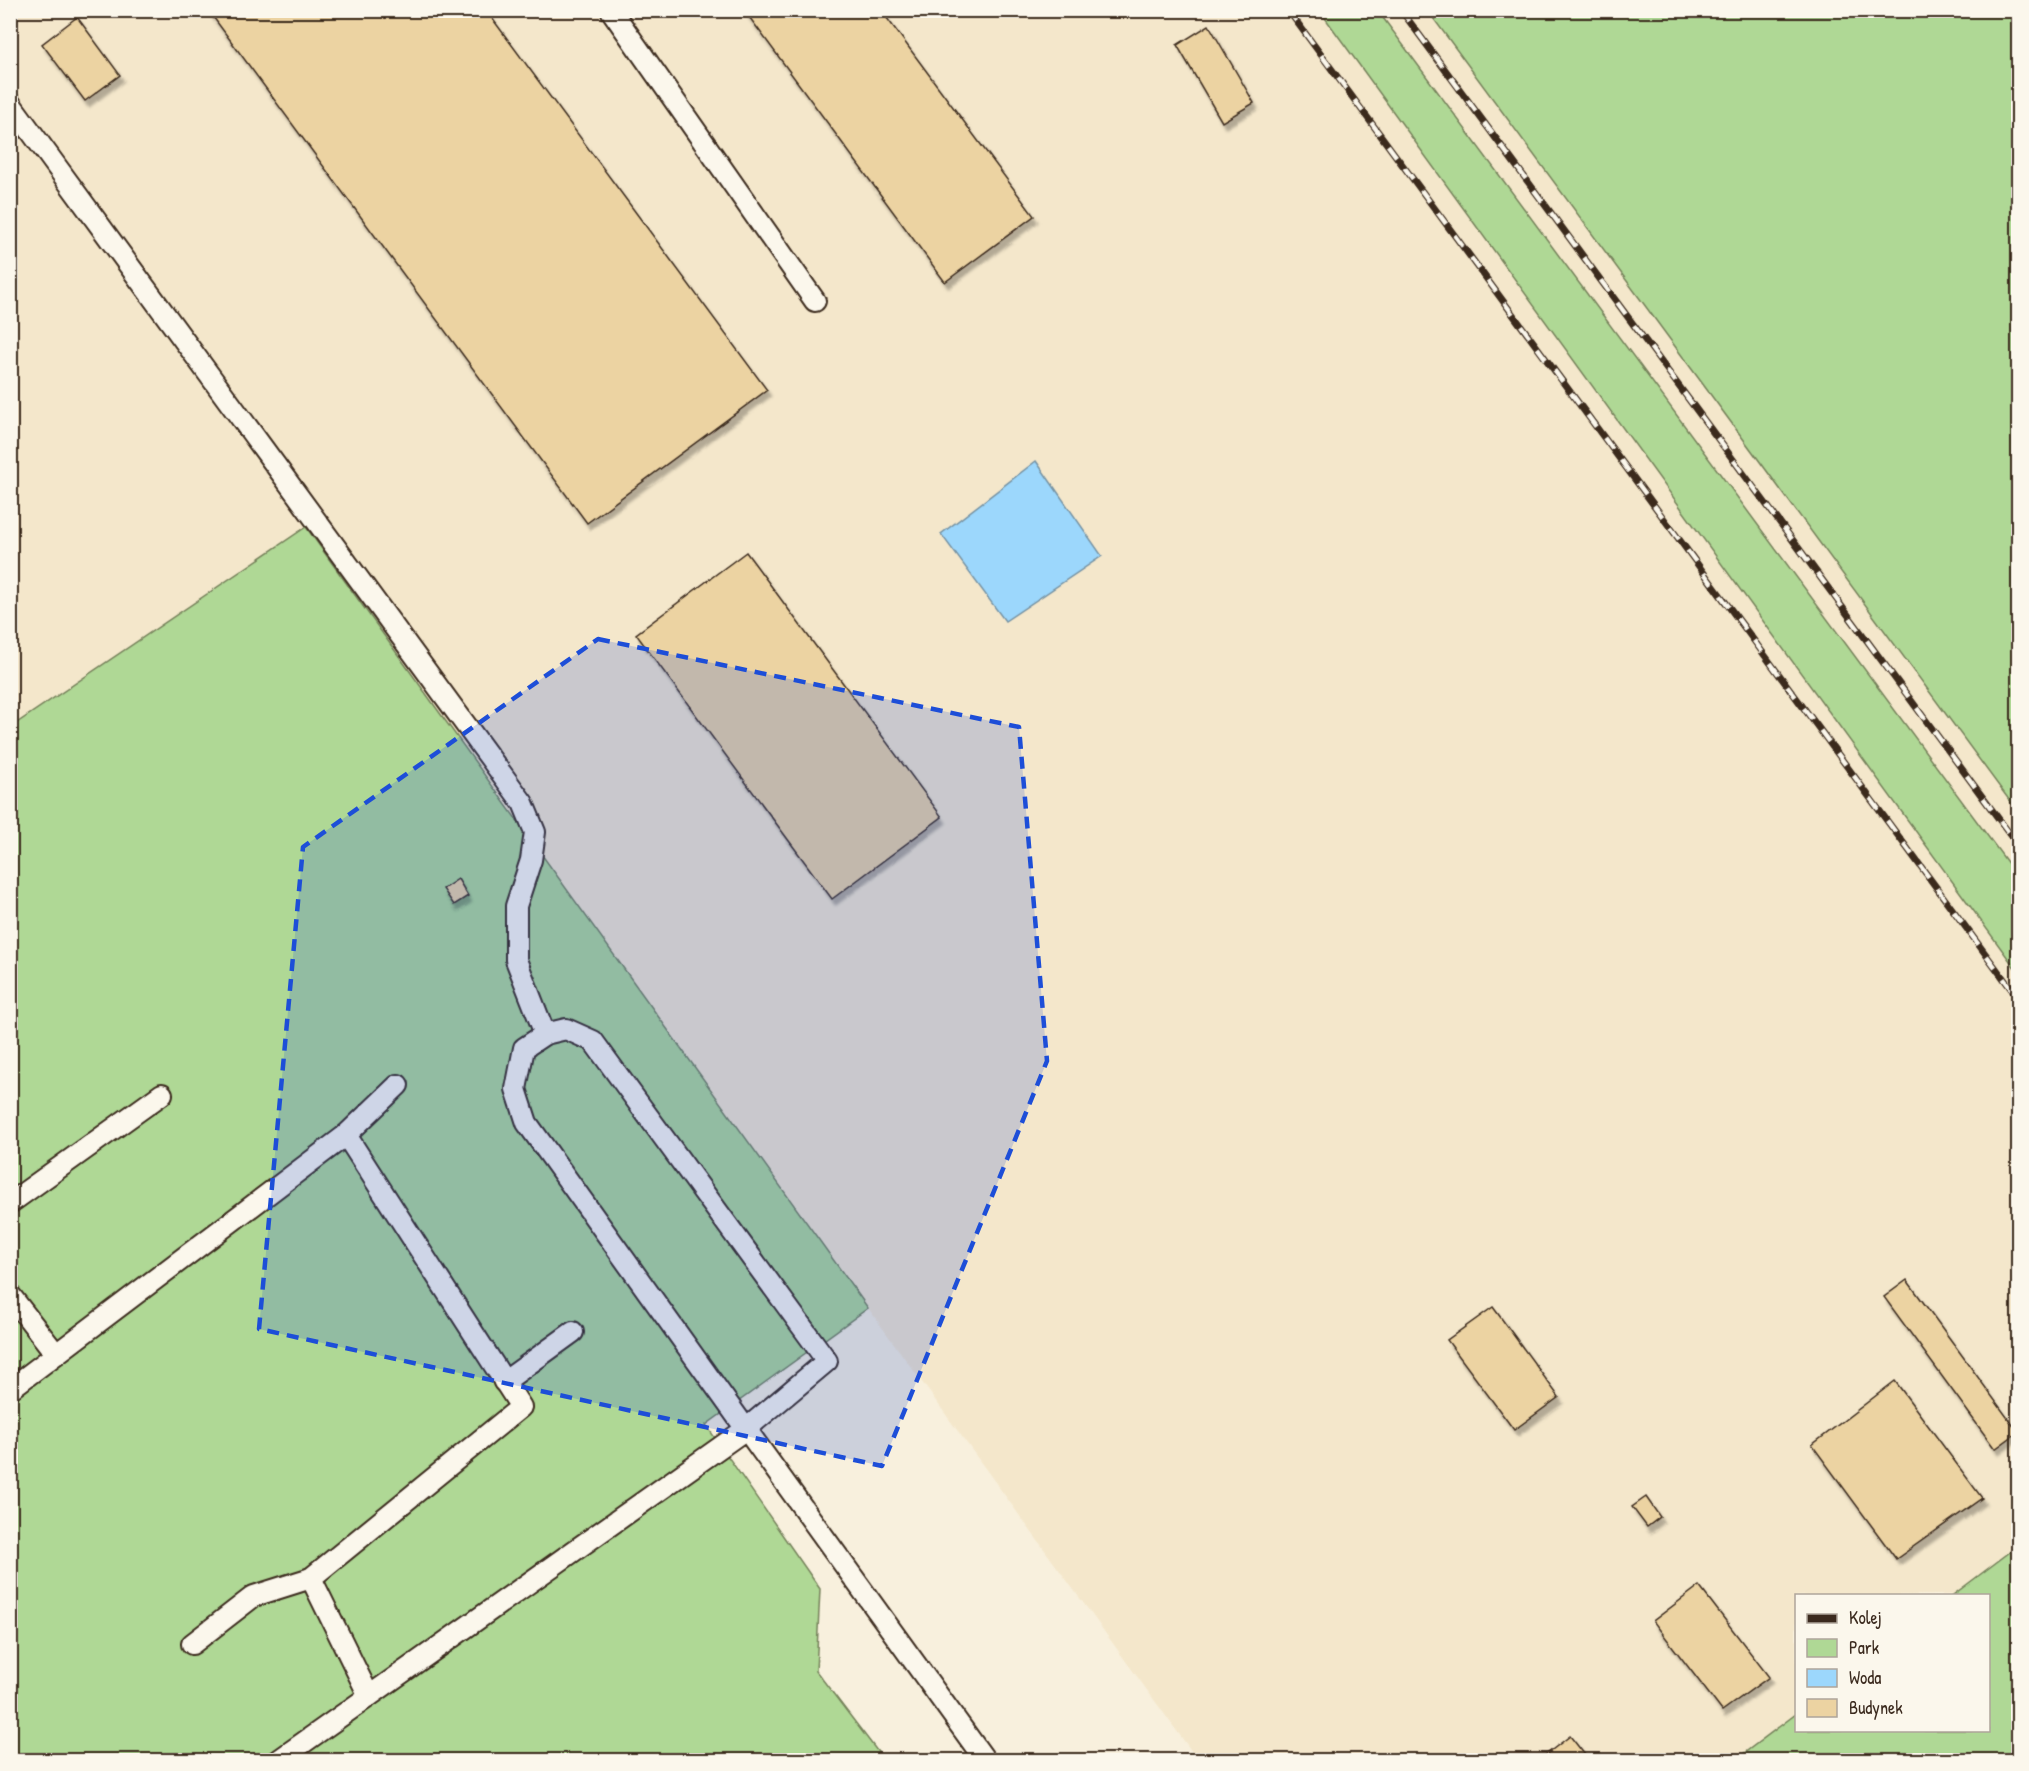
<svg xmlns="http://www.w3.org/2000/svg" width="2029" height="1771" viewBox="0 0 2029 1771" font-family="'Patrick Hand',sans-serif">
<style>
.built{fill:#f4e7cb}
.green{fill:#afd895;stroke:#75815a;stroke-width:1.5}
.water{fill:#9cd7fc;stroke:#7592a3;stroke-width:1.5}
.building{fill:#ecd3a2;stroke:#3b2a1e;stroke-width:1.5;filter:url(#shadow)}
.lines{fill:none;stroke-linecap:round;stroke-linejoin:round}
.lane-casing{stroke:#3b2a1e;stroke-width:24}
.lane{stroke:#fbf7ec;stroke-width:20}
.rail-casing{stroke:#3b2a1e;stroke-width:7}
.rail{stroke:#fbf7ec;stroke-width:4.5;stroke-dasharray:14;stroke-linecap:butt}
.marked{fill:#1d4ed8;fill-opacity:0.2;stroke:#1d4ed8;stroke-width:4.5;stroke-dasharray:12 8;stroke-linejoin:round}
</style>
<defs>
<filter id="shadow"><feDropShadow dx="3.5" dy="6" stdDeviation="1.5" flood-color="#0004"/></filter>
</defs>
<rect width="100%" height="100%" fill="#f8f0dd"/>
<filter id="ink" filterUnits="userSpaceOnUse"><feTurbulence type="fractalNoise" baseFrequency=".0167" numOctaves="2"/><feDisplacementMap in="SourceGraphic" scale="12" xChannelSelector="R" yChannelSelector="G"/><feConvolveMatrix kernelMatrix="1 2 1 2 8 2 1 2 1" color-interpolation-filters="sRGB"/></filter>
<g filter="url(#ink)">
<g class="built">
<polygon points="11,11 1320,11 2018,972 2018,1546 1953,1595 1796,1596 1796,1714 1735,1760 1198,1760 868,1308 306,528 11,727"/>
<polygon points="1378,11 1428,11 2018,812 2018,877"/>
</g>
<g class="green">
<polygon points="1320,11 1378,11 2018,877 2018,972"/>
<polygon points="1428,11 2018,11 2018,812"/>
<polygon points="306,527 868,1308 706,1425 820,1589 816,1671 884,1760 11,1760 11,727"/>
<polygon points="2018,1546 2018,1760 1735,1760 1796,1714 1796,1730 1988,1730 1988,1596 1953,1595"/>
</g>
<polygon class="water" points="1036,461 1102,556 1005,621 941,534"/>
<g class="building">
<polygon points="208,10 486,10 767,390 587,523"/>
<polygon points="744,10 881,10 1034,216 945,282"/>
<polygon points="77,17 120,75 85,101 42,44"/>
<polygon points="1209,25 1254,103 1222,122 1177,45"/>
<polygon points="746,552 942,817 832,899 636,634"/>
<polygon points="458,879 468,896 454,905 443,889"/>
<polygon points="1907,1280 2018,1432 1995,1449 1884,1297"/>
<polygon points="1493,1307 1559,1397 1514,1430 1447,1340"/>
<polygon points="1895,1381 1982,1498 1896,1559 1812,1445"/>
<polygon points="1646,1497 1660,1517 1647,1527 1632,1507"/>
<polygon points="1699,1586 1769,1677 1722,1711 1653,1621"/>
<polygon points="1570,1736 1589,1760 1539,1760"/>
</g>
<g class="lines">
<defs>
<g id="lane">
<polyline points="611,10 815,301"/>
<polyline points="10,103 523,803 535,832 531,860 516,906 516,960 545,1034"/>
<polygon points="566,1029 593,1041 827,1361 746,1429 527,1123 516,1089 524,1048 545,1034"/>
<polyline points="346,1135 398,1085"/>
<polyline points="10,1203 162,1094"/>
<polyline points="10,1295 56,1354"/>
<polyline points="504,1382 573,1332"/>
<polyline points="10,1389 346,1135 521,1407 311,1578 369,1696"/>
<polyline points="192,1644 254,1596 311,1578"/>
<polyline points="279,1760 746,1429 985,1760"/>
</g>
</defs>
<use href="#lane" class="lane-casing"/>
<use href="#lane" class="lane"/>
<defs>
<g id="rail">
<polyline points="1288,10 2018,998"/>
<polyline points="1401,10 2018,845"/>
</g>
</defs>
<use href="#rail" class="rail-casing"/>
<use href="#rail" class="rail"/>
</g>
</g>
<path class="marked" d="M 598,639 L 1019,727 L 1047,1061 L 882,1466 L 259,1329 L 303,847 Z"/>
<rect width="2029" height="1771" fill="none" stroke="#fbf7ec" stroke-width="36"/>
<rect x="18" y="18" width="1993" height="1735" fill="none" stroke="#3b2a1e" stroke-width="2" filter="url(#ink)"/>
<rect x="1795" y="1594" width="195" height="138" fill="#fbf7ec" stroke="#aea59a" stroke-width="1.5"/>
<rect x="1807" y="1614" width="30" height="9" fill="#3b2a1e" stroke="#aea59a" stroke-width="1.5"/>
<text x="1849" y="1624" font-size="18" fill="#3b2a1e">Kolej</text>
<rect x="1807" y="1639" width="30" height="18" fill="#afd895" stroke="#aea59a" stroke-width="1.5"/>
<text x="1849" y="1654" font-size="18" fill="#3b2a1e">Park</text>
<rect x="1807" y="1669" width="30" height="18" fill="#9cd7fc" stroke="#aea59a" stroke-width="1.5"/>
<text x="1849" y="1684" font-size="18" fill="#3b2a1e">Woda</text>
<rect x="1807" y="1699" width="30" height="18" fill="#ecd3a2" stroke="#aea59a" stroke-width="1.5"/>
<text x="1849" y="1714" font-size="18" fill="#3b2a1e">Budynek</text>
</svg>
